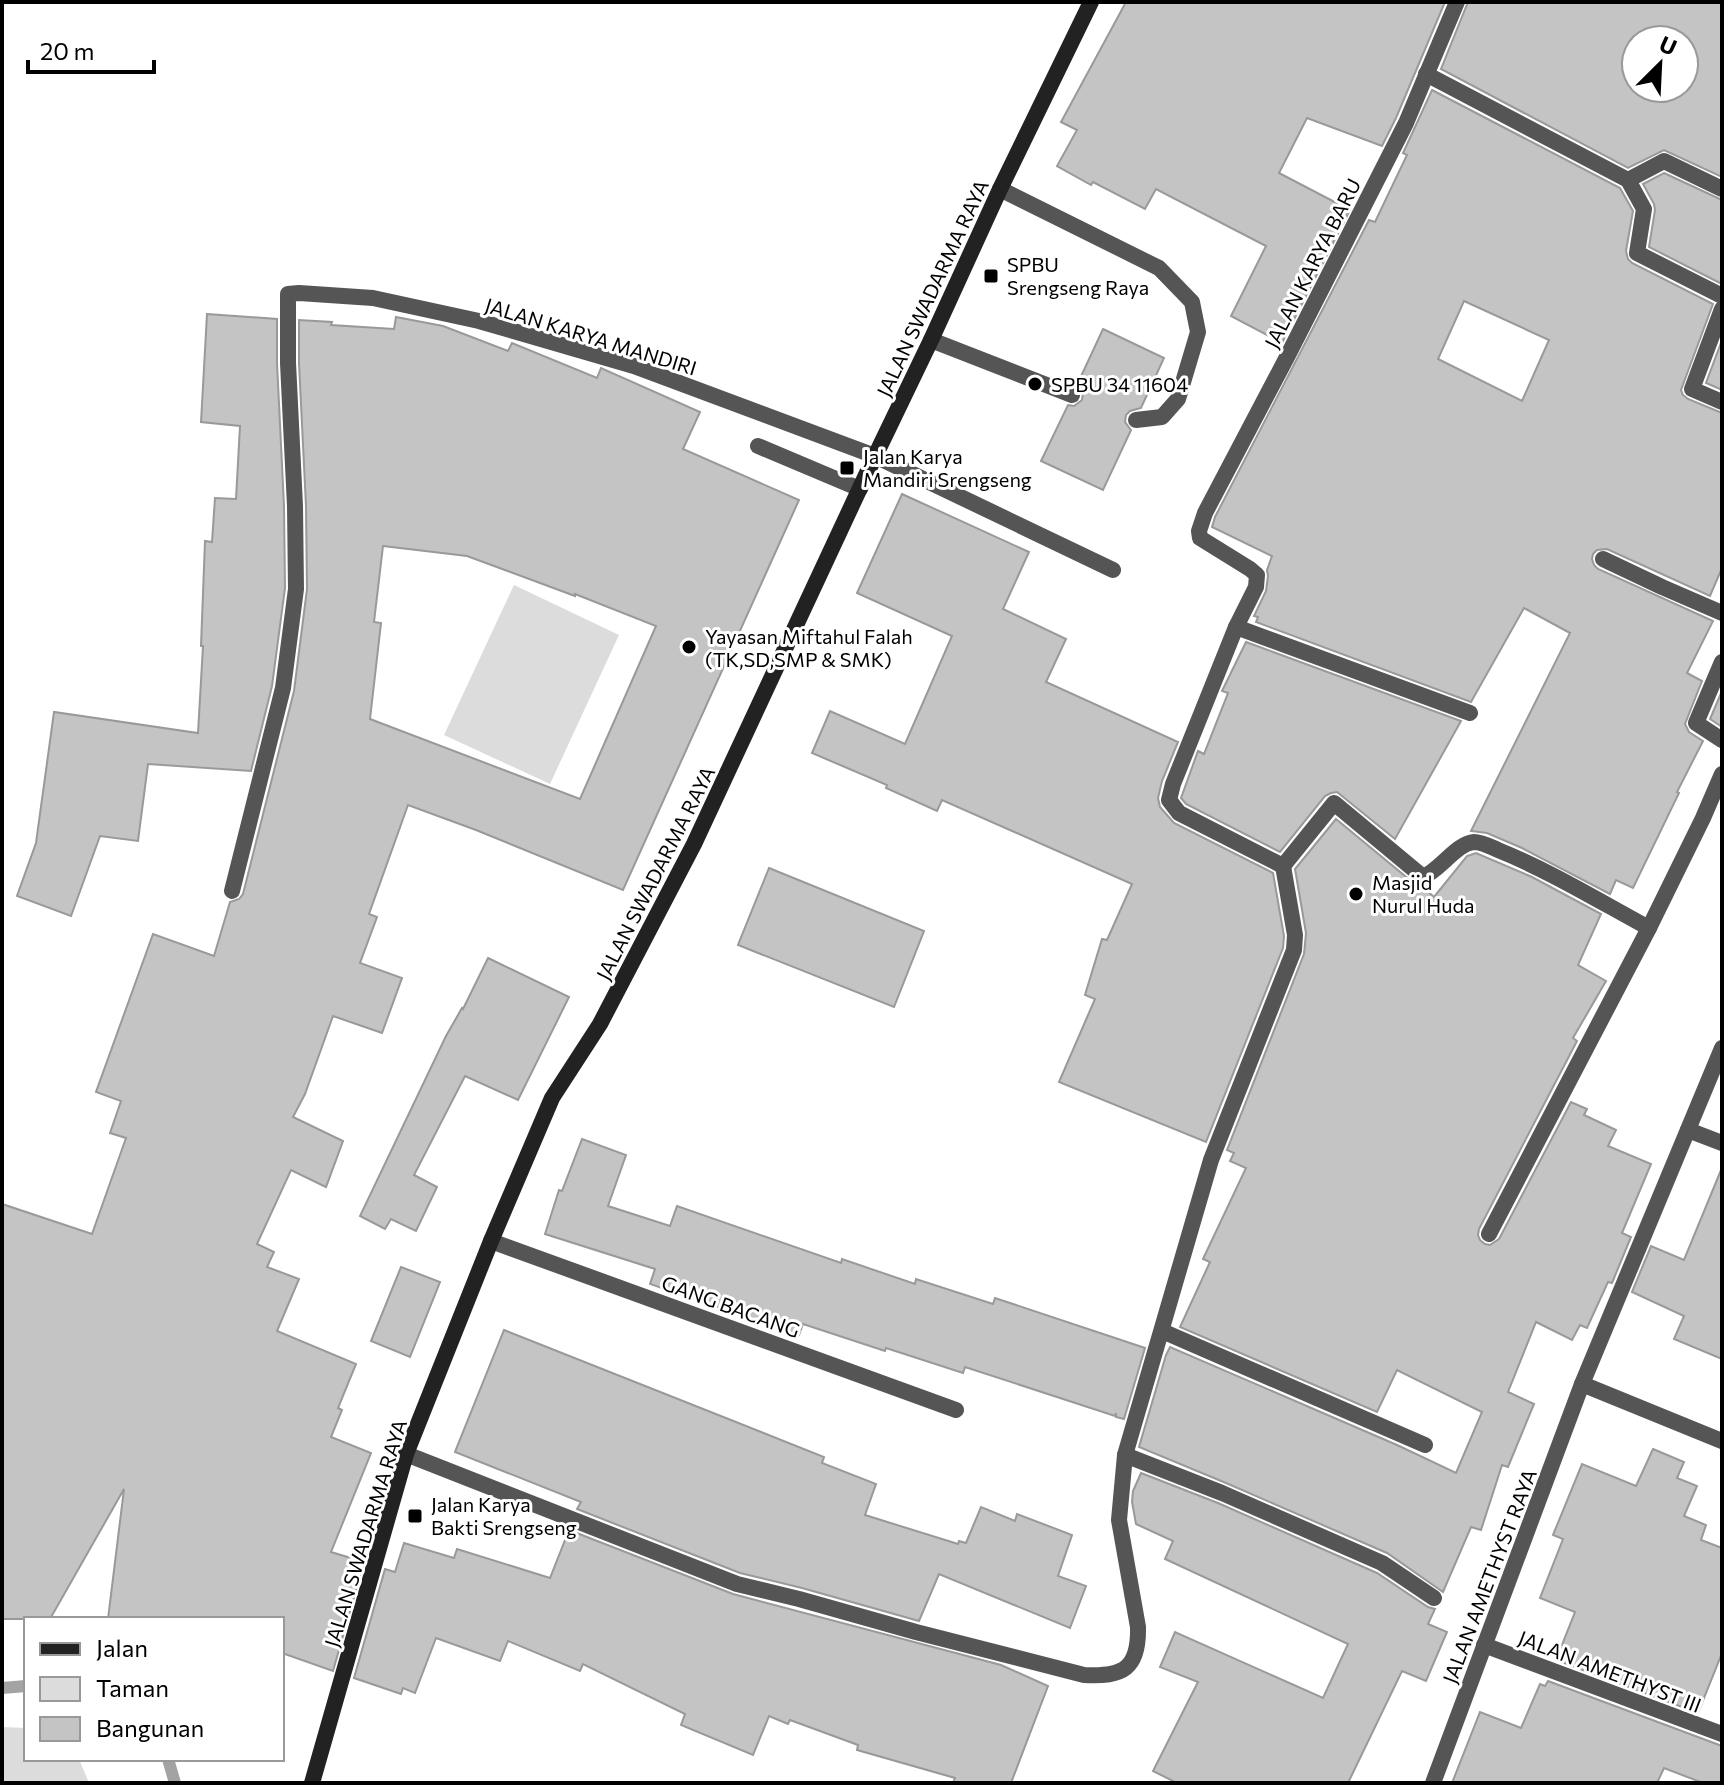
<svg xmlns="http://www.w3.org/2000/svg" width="1724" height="1785" viewBox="0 0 1724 1785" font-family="Commissioner,sans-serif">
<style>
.green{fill:#dcdcdc}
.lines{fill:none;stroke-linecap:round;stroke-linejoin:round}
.stream{stroke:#a3a3a3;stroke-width:12}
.building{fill:#c4c4c4;stroke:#999;stroke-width:2;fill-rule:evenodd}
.lane{stroke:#555;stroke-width:16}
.street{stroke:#555;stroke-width:16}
.secondary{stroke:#222;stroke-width:16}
.poi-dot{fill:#000;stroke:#fff;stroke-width:3}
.labels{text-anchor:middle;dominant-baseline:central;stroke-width:6;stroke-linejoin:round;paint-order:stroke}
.street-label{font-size:20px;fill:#000;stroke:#fff}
.poi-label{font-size:20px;fill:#000;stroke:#fff;text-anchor:start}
</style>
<rect width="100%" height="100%" fill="#fff"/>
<g class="green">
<polygon points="514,585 619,635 550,784 444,735"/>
<polygon points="2,1727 26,1728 26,1759 79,1759 89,1783 2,1783"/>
</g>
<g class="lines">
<g class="stream">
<polyline points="2,1688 26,1686"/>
<polyline points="168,1759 175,1783"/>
</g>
</g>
<g class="building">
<polygon points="1126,2 1445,2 1396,118 1382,146 1307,118 1279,173 1350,210 1282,343 1231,316 1266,246 1156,189 1145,209 1093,182 1091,185 1057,166 1077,130 1061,122"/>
<path d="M 1468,2 L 1722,2 L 1722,177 L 1664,150 L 1628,168 L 1441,69 ZM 1636,40 L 1684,40 L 1684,88 L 1636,88 Z"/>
<path d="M 1432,90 L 1620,188 L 1633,211 L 1626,251 L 1628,259 L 1632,263 L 1713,304 L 1681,390 L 1683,395 L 1688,399 L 1722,413 L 1722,568 L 1710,596 L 1607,549 L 1597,550 L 1593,554 L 1592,559 L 1594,565 L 1598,569 L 1713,621 L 1687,673 L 1702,681 L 1685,724 L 1689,732 L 1703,741 L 1677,792 L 1679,793 L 1633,888 L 1616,880 L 1610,894 L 1522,848 L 1487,833 L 1471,831 L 1570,633 L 1524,608 L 1471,702 L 1256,622 L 1258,617 L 1254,616 L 1266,591 L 1268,576 L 1267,570 L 1272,556 L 1212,527 L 1215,517 L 1369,220 L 1375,222 L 1407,155 L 1403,153 ZM 1464,301 L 1549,340 L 1522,401 L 1438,359 Z"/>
<polygon points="1664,173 1722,200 1722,284 1649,247 1655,210 1654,204 1643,184"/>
<polygon points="207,314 277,319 277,363 284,506 285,588 272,686 251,771 148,764 138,841 100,836 71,916 17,896 36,843 54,712 198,733 203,646 201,646 205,541 212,542 215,498 236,499 240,426 201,422"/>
<path d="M 396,317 L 443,326 L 508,351 L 512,343 L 597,378 L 601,368 L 700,412 L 683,449 L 799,500 L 623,890 L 476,830 L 408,805 L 369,914 L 377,917 L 360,963 L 402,978 L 382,1033 L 333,1016 L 305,1094 L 293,1117 L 343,1141 L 326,1187 L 291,1170 L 257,1244 L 274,1252 L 267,1267 L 299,1279 L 277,1331 L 356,1364 L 338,1408 L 342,1410 L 331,1437 L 371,1453 L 331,1552 L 364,1562 L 333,1671 L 282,1653 L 282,1619 L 108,1619 L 124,1489 L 50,1619 L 2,1619 L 2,1204 L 92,1234 L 126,1138 L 110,1133 L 121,1101 L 96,1092 L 153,934 L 214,956 L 230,902 L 239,899 L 243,894 L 294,691 L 307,589 L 306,506 L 299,363 L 299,320 L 332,322 L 331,325 L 394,329 ZM 383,546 L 467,556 L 575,596 L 575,594 L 656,626 L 580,799 L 370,719 L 381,623 L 374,622 Z"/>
<polygon points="1103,329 1164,358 1141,408 1130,411 1126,415 1125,422 1131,430 1103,490 1041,461 1068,405 1074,406 1082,400 1083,393 1077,385"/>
<polygon points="1722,340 1722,390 1706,383"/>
<polygon points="902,494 1029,552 1003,609 1066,639 1046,682 1178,742 1162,781 1158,798 1160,807 1174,823 1273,873 1284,936 1283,948 1206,1142 1059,1082 1095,999 1085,995 1102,939 1107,940 1132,884 942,800 937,811 886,788 887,785 812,753 830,711 905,744 952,636 857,593"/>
<polygon points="1246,642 1461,721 1395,839 1337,792 1331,793 1325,796 1280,852 1186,804 1181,798 1198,751 1204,754 1228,693 1222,691"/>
<polygon points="1722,691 1722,727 1710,719"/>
<polygon points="1336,819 1416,885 1424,888 1434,897 1467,856 1476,853 1532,877 1601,914 1578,965 1606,981 1573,1038 1577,1041 1479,1229 1478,1235 1480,1240 1485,1244 1490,1245 1499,1239 1571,1102 1587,1109 1584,1115 1616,1130 1608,1146 1651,1164 1622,1233 1631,1237 1612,1283 1608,1282 1587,1328 1580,1325 1572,1340 1536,1322 1508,1392 1534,1404 1508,1467 1502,1465 1481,1530 1471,1527 1443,1592 1387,1553 1226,1483 1139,1447 1166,1355 1170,1347 1397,1445 1456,1473 1482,1412 1397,1370 1377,1412 1180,1327 1210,1262 1203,1259 1246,1168 1230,1161 1234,1153 1227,1150 1304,954 1306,933 1295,869"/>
<polygon points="769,868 924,931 894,1007 738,945"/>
<polygon points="488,958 569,997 518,1100 465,1076 414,1175 437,1187 416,1231 391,1219 385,1229 360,1216 446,1036 462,1008 463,1009"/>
<polygon points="582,1139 626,1155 608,1206 670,1226 677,1206 841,1263 842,1259 915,1284 916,1279 993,1304 995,1298 1145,1348 1124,1419 1116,1417 1116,1413 1115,1416 965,1367 963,1373 886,1348 885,1351 803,1324 799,1335 650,1284 655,1269 545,1234 559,1190 562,1191"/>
<polygon points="1721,1170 1722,1170 1722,1359 1674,1339 1684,1316 1632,1292 1651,1246 1684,1260"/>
<polygon points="401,1267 440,1282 410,1357 371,1341"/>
<polygon points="504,1330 824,1457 822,1463 876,1484 865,1515 958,1544 959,1541 966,1543 981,1507 1015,1521 1017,1514 1072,1535 1058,1576 1086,1586 1070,1628 939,1574 919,1621 802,1588 740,1573 577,1509 581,1502 455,1452"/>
<polygon points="1653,1449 1684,1462 1677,1478 1697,1486 1684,1516 1706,1525 1701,1540 1722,1548 1722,1653 1698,1713 1556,1660 1575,1612 1540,1598 1563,1539 1553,1535 1582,1464 1636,1486"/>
<polygon points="1141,1473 1218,1503 1377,1573 1428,1607 1435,1609 1428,1624 1447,1632 1426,1681 1402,1671 1348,1783 1177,1783 1153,1771 1198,1682 1160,1667 1175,1632 1323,1698 1348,1644 1165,1559 1173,1541 1136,1524 1132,1502 1133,1491"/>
<polygon points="569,1530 733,1594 1001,1665 1048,1686 1011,1783 953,1783 955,1778 857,1750 858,1745 790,1720 788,1724 769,1716 753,1755 681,1725 685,1714 583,1664 580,1671 508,1641 500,1661 436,1638 415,1693 403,1688 401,1694 354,1678 385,1569 395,1572 404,1543 454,1558 457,1549 550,1578"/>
<polygon points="1548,1681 1722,1746 1722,1783 1703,1783 1664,1768 1657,1783 1452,1783 1480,1712 1521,1728 1540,1684 1545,1686"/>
</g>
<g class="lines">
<g class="lane">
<polyline points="1000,189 1159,268 1192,302 1198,332 1178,399 1162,417 1136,420"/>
<polyline points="931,340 1072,395"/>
<polyline points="875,456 1113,570"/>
</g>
<g class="street">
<path d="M 1457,2 L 1406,123 L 1287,357 L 1205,513 L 1199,531 L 1200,538 L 1250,569 L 1257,575 L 1256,587 L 1236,627 L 1173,784 L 1169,800 L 1179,813 L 1283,866 L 1334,803 L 1423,877 C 1440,870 1457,843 1474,842 C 1482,842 1491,847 1498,850 C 1550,871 1599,901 1649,928"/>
<polyline points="1426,74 1628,180 1644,209 1637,253 1722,296"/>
<polyline points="1628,180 1664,161 1722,189"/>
<polyline points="1722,309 1692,389 1722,402"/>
<polyline points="758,446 860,489"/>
<polyline points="1603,559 1662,587 1722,613"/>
<polyline points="1236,627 1470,713"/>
<polyline points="1722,662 1696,723 1722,740"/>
<polyline points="232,891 283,688 296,589 295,506 288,363 288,294 299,293 373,298 479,321 634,366 875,456"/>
<polyline points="1688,1130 1722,1143"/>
<polyline points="1489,1234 1649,928 1703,818 1722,774"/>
<polyline points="491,1241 956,1410"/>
<polyline points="1162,1331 1425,1445"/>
<polyline points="1582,1384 1722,1441"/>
<path d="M 406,1454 L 737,1584 L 799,1599 L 916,1632 L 1084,1675 C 1123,1677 1139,1669 1138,1627 L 1119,1520 L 1125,1455 L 1211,1160 L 1294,950 L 1295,935 L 1283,866"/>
<polyline points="1125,1455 1222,1493 1382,1563 1434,1598"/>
<polyline points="1484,1645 1722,1734"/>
<polyline points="1433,1783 1582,1384 1722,1048"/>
</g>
<polyline class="secondary" points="312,1783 406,1454 491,1241 552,1098 600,1024 694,844 867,473 931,340 1000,189 1091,2"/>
</g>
<g class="poi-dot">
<rect x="983" y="268" width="16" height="16" rx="4"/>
<circle cx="1035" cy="384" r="8"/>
<rect x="839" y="460" width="16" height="16" rx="4"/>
<circle cx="689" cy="647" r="8"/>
<circle cx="1356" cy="894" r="8"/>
<rect x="407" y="1508" width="16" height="16" rx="4"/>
</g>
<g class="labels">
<g class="street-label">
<text transform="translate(1312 263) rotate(-63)">JALAN KARYA BARU</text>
<text transform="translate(932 288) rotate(-65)">JALAN SWADARMA RAYA</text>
<text transform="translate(591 336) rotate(17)">JALAN KARYA MANDIRI</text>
<text transform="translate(655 873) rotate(-63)">JALAN SWADARMA RAYA</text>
<text transform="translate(731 1306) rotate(20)">GANG BACANG</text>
<text transform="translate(365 1533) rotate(-73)">JALAN SWADARMA RAYA</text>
<text transform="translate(1489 1576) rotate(-69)">JALAN AMETHYST RAYA</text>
<text transform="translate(1610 1671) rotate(21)">JALAN AMETHYST III</text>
</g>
<g class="poi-label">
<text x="1007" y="264">SPBU<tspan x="1007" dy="23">Srengseng Raya</tspan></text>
<text x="1051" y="384">SPBU 34 11604</text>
<text x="863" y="456">Jalan Karya<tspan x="863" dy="23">Mandiri Srengseng</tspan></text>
<text x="705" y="636">Yayasan Miftahul Falah<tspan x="705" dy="23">(TK,SD,SMP &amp; SMK)</tspan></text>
<text x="1372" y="882">Masjid<tspan x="1372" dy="23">Nurul Huda</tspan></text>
<text x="431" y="1504">Jalan Karya<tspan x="431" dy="23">Bakti Srengseng</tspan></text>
</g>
</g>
<rect width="1724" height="1785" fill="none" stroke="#000000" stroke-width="8"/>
<rect x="24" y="1617" width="260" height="144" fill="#ffffff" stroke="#999999" stroke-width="2"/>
<rect x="40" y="1643" width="40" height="12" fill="#222222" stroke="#999999" stroke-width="2"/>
<text x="96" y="1657" font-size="24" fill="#000000">Jalan</text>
<rect x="40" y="1677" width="40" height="24" fill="#dcdcdc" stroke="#999999" stroke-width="2"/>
<text x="96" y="1697" font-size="24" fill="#000000">Taman</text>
<rect x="40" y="1717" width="40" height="24" fill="#c4c4c4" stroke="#999999" stroke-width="2"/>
<text x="96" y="1737" font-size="24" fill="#000000">Bangunan</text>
<g transform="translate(1660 64) rotate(24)"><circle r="38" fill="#ffffff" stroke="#999999" stroke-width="2"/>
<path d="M0-6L14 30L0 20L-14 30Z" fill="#000000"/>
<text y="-12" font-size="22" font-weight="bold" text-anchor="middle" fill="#000000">U</text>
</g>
<path d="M28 60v12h126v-12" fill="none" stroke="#000000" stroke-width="4"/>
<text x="40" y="60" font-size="24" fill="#000000" stroke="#ffffff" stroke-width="6" paint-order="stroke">20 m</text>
</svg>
